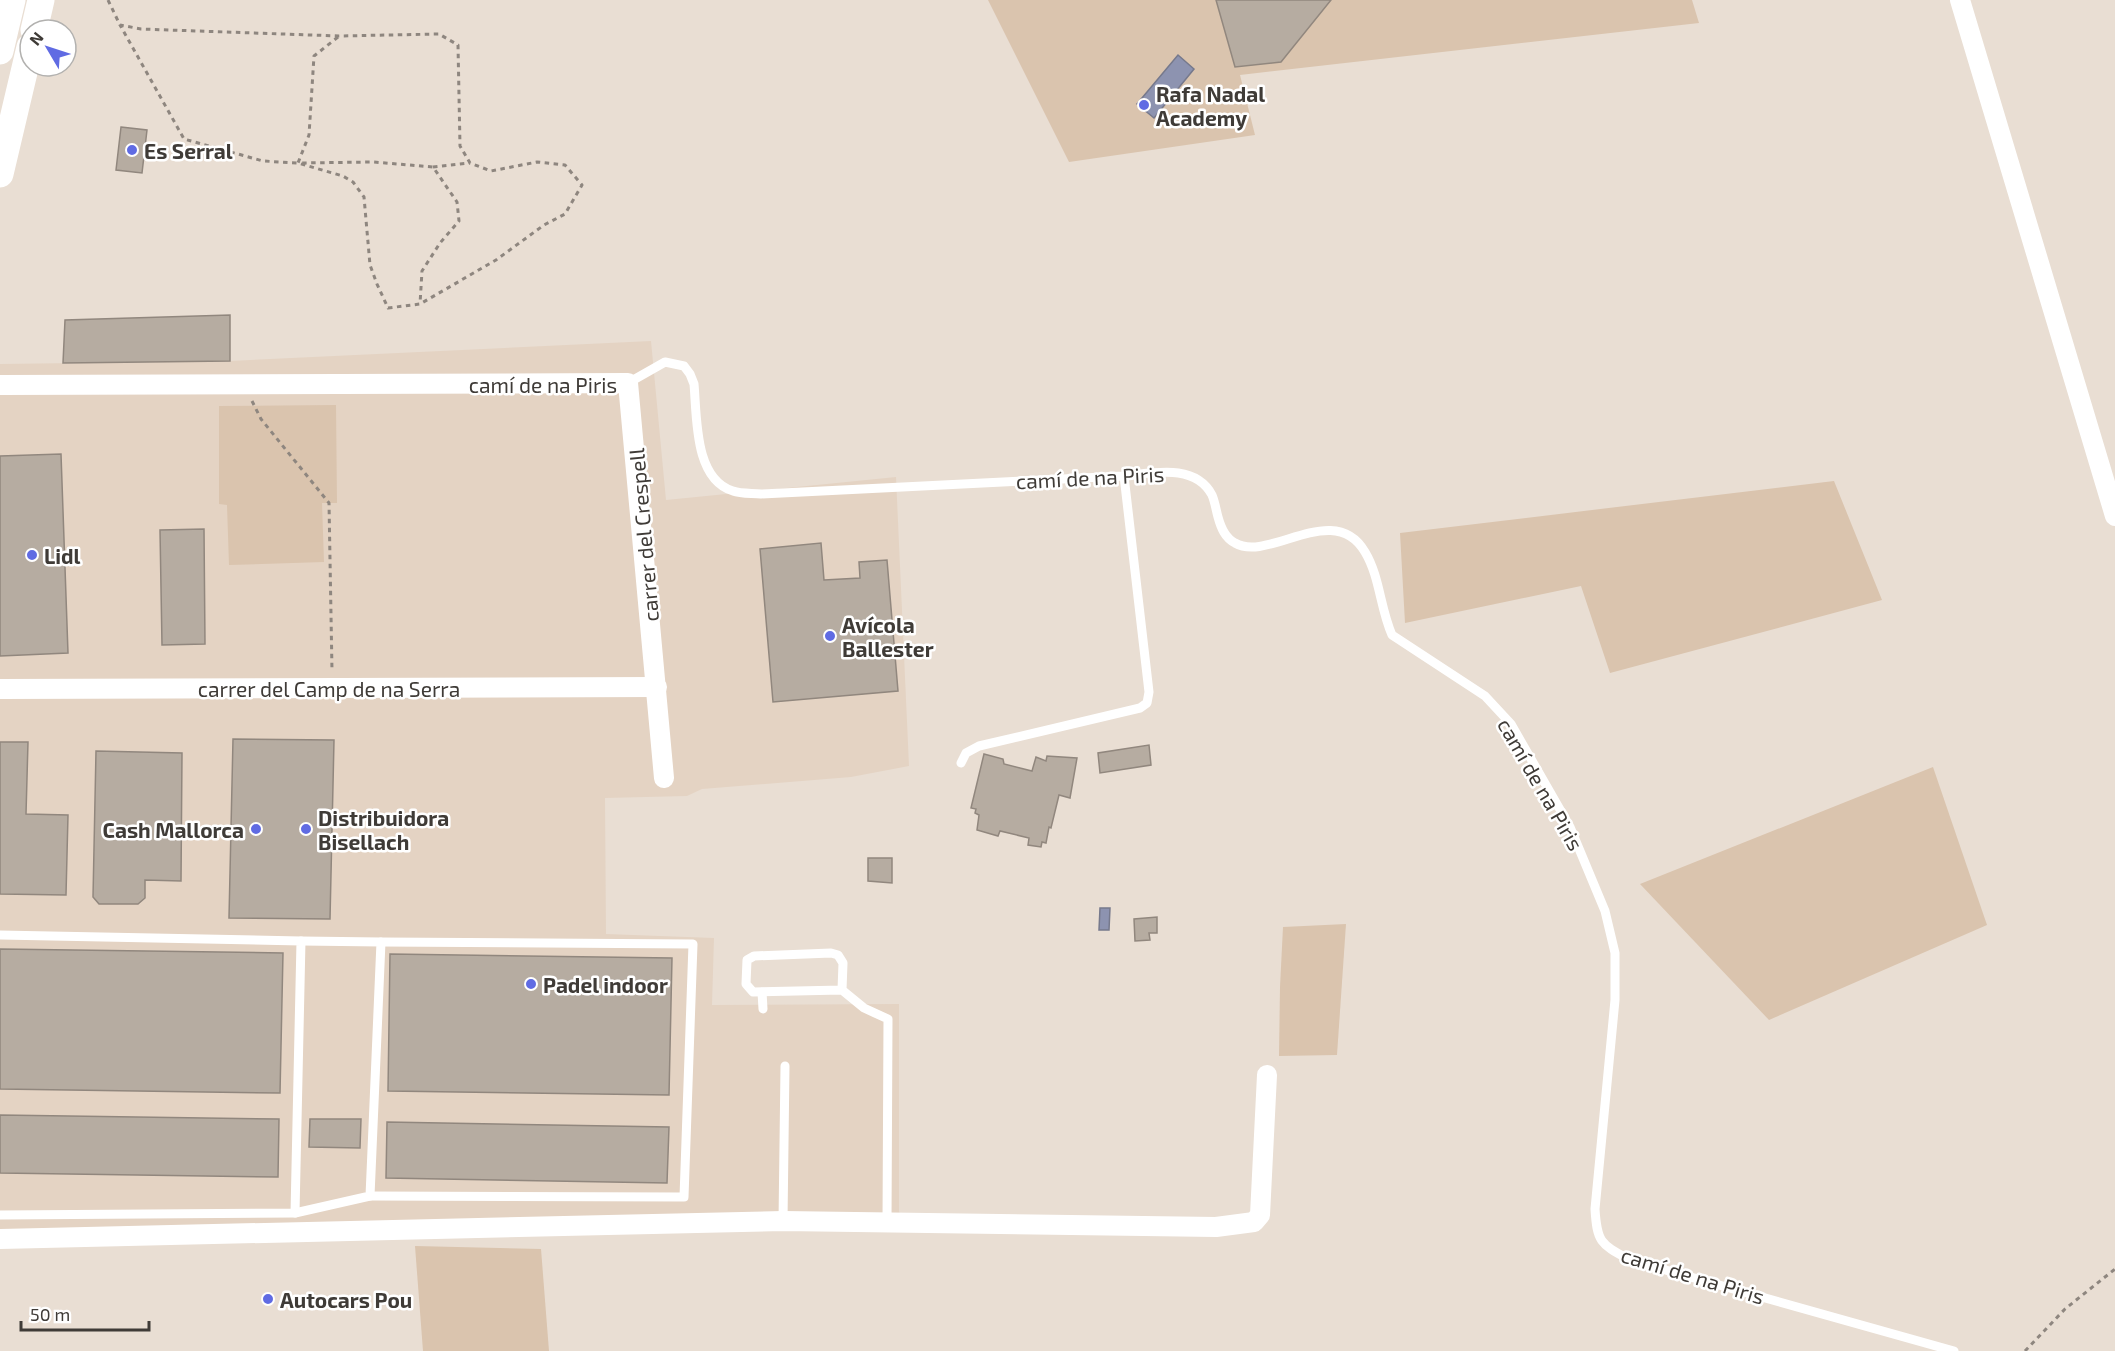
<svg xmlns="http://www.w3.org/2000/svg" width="2115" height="1351" viewBox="0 0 2115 1351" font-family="'Exo 2',sans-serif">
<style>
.built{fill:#e4d3c3}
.green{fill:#dac4ae}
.water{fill:#8d93b0;stroke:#76798c;stroke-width:1.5}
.building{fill:#b6aca1;stroke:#91877e;stroke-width:1.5}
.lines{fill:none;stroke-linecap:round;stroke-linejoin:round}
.path{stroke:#8e867f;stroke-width:3;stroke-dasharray:4.5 4.5;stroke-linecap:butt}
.service{stroke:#fff;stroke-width:9}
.minor{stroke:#fff;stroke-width:20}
.secondary{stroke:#fff;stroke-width:27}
.poi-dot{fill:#606be3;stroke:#fff;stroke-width:2}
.labels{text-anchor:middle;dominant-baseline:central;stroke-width:5;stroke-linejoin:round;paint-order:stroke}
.poi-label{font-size:21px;font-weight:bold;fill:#3f3b37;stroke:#fff;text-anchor:start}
.street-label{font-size:21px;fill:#3f3b37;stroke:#fff}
</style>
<rect width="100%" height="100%" fill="#e9ded3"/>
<polygon class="built" points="651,341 666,500 896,477 909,766 851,777 702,789 687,796 605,798 606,934 714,938 712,1005 899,1004 899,1211 902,1225 0,1233 0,364 230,361"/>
<g class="green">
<polygon points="988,0 1692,0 1699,23 1240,75 1255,135 1069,162"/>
<polygon points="336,405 337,503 322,503 324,562 229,565 227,505 219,504 219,406"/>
<polygon points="1834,481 1882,600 1610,673 1581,586 1405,623 1400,533"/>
<polygon points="1933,767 1987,925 1769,1020 1640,884"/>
<polygon points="1346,924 1337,1055 1279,1056 1280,987 1283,927"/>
<polygon points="415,1246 541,1249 549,1351 423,1351"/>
</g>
<g class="water">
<polygon points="1178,55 1194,69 1154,118 1137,104"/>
<polygon points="1100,908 1110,908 1109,930 1099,930"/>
</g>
<g class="building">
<polygon points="1216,0 1331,0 1281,62 1235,67"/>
<polygon points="121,127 147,130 142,173 116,170"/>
<polygon points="230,315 230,361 63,363 65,320"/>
<polygon points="61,454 68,653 0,656 0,456"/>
<polygon points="204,529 205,644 162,645 160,530"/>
<polygon points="821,543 824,580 860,578 859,562 887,560 898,691 773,702 760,549"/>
<polygon points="233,739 334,740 330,919 229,918"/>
<polygon points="0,742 28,742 26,814 68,815 66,895 0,894"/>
<polygon points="1149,745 1151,765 1100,773 1098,753"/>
<polygon points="96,751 182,753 181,881 145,880 145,898 138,904 99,904 93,897"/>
<polygon points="984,754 1003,759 1004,764 1032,771 1036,757 1046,761 1047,756 1077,758 1070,798 1059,795 1051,828 1049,827 1046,843 1042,842 1041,847 1028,845 1029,838 1000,831 998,836 977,830 979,815 975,813 976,809 971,808"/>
<polygon points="868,858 892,858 892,883 868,881"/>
<polygon points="1157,917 1157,933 1149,933 1150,940 1135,941 1134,919"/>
<polygon points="0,949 283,953 280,1093 0,1089"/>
<polygon points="390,954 672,958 669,1095 388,1091"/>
<polygon points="0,1115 279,1119 278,1177 0,1173"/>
<polygon points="310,1119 361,1119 360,1148 309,1147"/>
<polygon points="387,1122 669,1127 667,1183 386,1178"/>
</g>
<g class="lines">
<g class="path">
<polyline points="108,0 120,25 141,29 339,36 439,34 458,45 460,146 470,163 491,171 537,162 565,165 582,185 565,214 544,225 496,260 420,304 388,308 377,284 370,265 364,197 353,182 343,176 298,163 263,161 184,139 120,25"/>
<polyline points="338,37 314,56 309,135 298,163 374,162 433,167 457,202 459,221 440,243 422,271 420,304"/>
<polyline points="433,167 470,163"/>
<polyline points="252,401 261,419 329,503 332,671"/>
<polyline points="2025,1351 2065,1309 2115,1269"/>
</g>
<g class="service">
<path d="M 628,383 L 665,362 L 684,366 L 690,374 L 694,384 C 697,417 694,479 733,491 C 741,494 752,493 761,494 L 1124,476 C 1153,473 1195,463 1212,495 C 1215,502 1216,510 1218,517 C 1221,528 1225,538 1235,543 C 1269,563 1334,499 1365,552 C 1380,577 1380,608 1392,635 L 1485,696 L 1511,724 L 1570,827 L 1605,911 L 1615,953 L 1615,1000 L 1595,1209 C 1597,1243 1601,1244 1630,1260 L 1954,1351"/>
<polyline points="961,763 966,753 979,746 1140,708 1147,703 1149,692 1124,476"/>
<polyline points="0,935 301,941 295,1213 0,1215"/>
<polyline points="842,990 753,992 746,984 747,960 754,956 831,953 838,955 843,963 842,990 864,1008 888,1019 887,1222"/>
<polyline points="762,992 763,1009"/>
<polyline points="370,1196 684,1197 693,944 381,942"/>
<polyline points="295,1213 370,1196 381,942 301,941"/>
<polyline points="783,1221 785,1066"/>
</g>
<g class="minor">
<polyline points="1960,0 2115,516"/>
<polyline points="0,385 628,383 664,778"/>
<polyline points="0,689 657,687"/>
<polyline points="0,1239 783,1221 1216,1227 1254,1222 1260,1215 1267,1075"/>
</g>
<g class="secondary">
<polyline points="34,30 41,0"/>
<polyline points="0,51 12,0"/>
<polyline points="0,174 30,47"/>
</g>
</g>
<g class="poi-dot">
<circle cx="1144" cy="105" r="6"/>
<circle cx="132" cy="150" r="6"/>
<circle cx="32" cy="555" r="6"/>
<circle cx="830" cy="636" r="6"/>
<circle cx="256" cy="829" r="6"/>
<circle cx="306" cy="829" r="6"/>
<circle cx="531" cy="984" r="6"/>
<circle cx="268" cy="1299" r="6"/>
</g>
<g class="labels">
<g class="poi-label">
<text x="1156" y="93">Rafa Nadal<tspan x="1156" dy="24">Academy</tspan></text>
<text x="144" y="150">Es Serral</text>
<text x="44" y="555">Lidl</text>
<text x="842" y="624">Avícola<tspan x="842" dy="24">Ballester</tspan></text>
<text x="318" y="817">Distribuidora<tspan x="318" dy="24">Bisellach</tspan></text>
<text x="244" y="829" text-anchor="end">Cash Mallorca</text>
<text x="543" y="984">Padel indoor</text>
<text x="280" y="1299">Autocars Pou</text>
</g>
<g class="street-label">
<text x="543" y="384">camí de na Piris</text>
<text transform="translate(1090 477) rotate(-3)">camí de na Piris</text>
<text transform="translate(643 535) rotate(-95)">carrer del Crespell</text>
<text x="329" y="688">carrer del Camp de na Serra</text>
<text transform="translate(1541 784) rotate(60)">camí de na Piris</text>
<text transform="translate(1693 1275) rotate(17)">camí de na Piris</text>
</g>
</g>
<g transform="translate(48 48) rotate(309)"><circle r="28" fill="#ffffff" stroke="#b2b1af" stroke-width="1.5"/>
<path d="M0-4.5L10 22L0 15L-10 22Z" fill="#606be3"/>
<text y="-9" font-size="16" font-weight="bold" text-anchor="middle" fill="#3f3b37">N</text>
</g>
<path d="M21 1321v9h128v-9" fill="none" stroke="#3f3b37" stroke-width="3"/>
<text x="30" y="1321" font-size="18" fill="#3f3b37" stroke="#ffffff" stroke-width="4.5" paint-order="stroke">50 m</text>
</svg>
